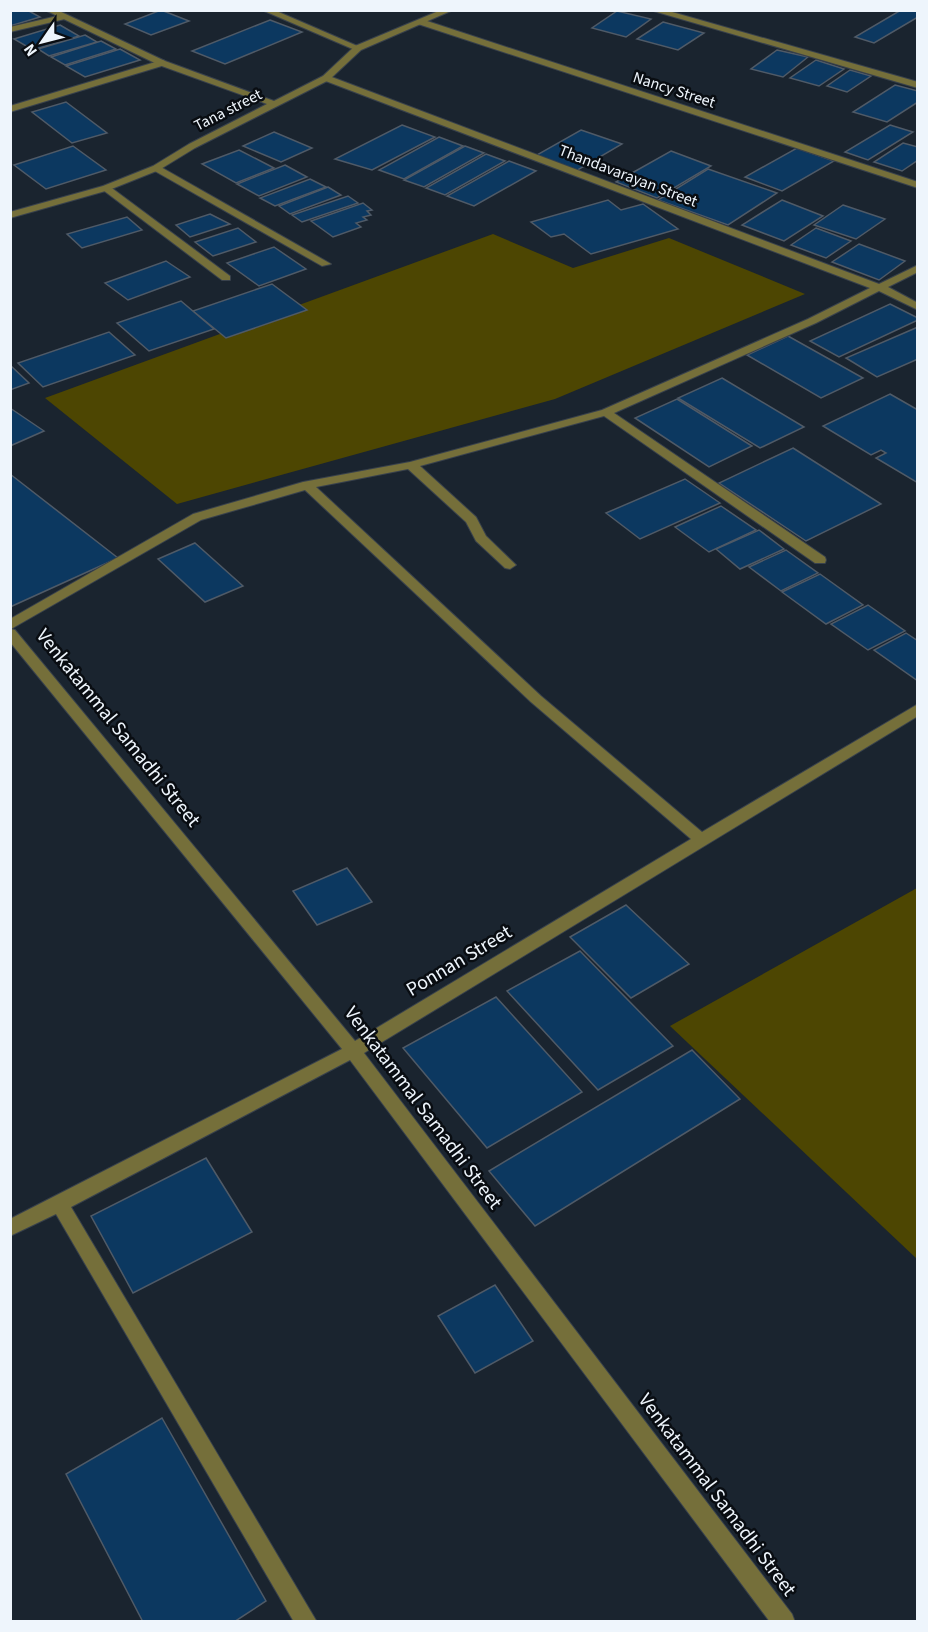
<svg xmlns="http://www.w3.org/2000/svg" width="928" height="1632" viewBox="0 0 928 1632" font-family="'Source Sans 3',sans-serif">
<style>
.green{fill:#4d4602}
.building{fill:#0c3860;stroke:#4f5a67;stroke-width:1.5}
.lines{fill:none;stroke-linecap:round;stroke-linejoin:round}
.minor-casing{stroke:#38414c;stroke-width:2}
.tertiary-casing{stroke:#38414c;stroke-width:2}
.minor{fill:#756f3a;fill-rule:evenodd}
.tertiary{fill:#756f3a;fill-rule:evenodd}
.labels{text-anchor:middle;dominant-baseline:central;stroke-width:5;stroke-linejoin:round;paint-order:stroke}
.far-street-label{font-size:16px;fill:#eef5fc;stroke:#090d12}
.street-label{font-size:20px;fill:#eef5fc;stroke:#090d12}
</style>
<rect width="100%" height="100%" fill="#1a242f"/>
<g class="green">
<polygon points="493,234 573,268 669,238 805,294 555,399 177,504 45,398"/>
<polygon points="917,888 917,1259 670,1026"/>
</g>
<g class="building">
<polygon points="27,10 40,17 10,26 10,11"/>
<polygon points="161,10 189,21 151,35 125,24"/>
<polygon points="901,10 918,11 918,17 874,43 855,37"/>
<polygon points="617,11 651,19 626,37 592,28"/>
<polygon points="270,20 302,32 225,64 192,51"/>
<polygon points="663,22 704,33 678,50 637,39"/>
<polygon points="60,25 79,36 33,50 14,39"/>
<polygon points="85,35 97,42 49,56 38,49"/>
<polygon points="101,41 116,49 65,65 51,57"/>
<polygon points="120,49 140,60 85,77 66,66"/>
<polygon points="777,50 808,57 783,77 751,69"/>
<polygon points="816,60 844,69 819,86 790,78"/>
<polygon points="850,70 871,76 847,92 827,86"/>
<polygon points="895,85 918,91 918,102 887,122 853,112"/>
<polygon points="66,102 107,133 72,143 32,112"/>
<polygon points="402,125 435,137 372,170 335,159"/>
<polygon points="890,125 913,132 868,160 845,152"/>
<polygon points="581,130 622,144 576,171 535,156"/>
<polygon points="274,132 312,148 281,162 243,146"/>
<polygon points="439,137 463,146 404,179 379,170"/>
<polygon points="903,143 918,147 918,160 902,171 874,162"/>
<polygon points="73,146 106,170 46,189 14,165"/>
<polygon points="465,146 484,153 424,187 404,180"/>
<polygon points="797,148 834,161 782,191 745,177"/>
<polygon points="239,150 274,168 236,183 202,164"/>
<polygon points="671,151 711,166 657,198 616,182"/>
<polygon points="486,154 505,161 445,195 426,188"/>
<polygon points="509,161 536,171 474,206 447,196"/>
<polygon points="285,165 307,177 259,196 237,184"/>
<polygon points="708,169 777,193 728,225 658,200"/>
<polygon points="310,179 326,187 275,206 260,198"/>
<polygon points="328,187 341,195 290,214 279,206"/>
<polygon points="348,196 358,203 302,222 292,215"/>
<polygon points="608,200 621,210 643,204 678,229 591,254 564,234 551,237 531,222"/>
<polygon points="782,200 823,216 784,241 742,225"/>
<polygon points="363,203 372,210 367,211 371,215 363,217 367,220 356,223 361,227 333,237 311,221"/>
<polygon points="843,205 885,219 856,239 814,225"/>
<polygon points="210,214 230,224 190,237 176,225"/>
<polygon points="127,217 142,230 82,248 67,234"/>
<polygon points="238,228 256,242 213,256 195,242"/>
<polygon points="816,228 851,241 826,258 791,245"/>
<polygon points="859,244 905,261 879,280 832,262"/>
<polygon points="274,247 306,269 259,286 227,263"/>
<polygon points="166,261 190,277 128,300 105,283"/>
<polygon points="272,284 307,310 226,338 193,311"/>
<polygon points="181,301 214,329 149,351 117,323"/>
<polygon points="890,304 918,318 918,320 839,357 810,341"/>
<polygon points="918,327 918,359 877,377 846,358"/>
<polygon points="109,332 135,355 43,387 18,363"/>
<polygon points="788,336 863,378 821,398 747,355"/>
<polygon points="10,365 29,383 10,390"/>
<polygon points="722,378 804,427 760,448 678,398"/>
<polygon points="890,394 918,410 918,483 876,458 886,453 881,450 871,455 823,426"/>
<polygon points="677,399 752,446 709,467 635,418"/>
<polygon points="10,408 44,431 10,446"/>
<polygon points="793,448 881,504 806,541 719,483"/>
<polygon points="10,474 118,558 10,607"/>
<polygon points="685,479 720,503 640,539 606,513"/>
<polygon points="721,506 756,530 709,552 675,527"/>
<polygon points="759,530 784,549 740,569 716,549"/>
<polygon points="195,543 243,586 205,602 158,559"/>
<polygon points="786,550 818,573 781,591 749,567"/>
<polygon points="820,574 863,605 826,624 782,592"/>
<polygon points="868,605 905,631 868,650 831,624"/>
<polygon points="906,633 918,641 918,681 874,650"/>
<polygon points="347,868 372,902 317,925 293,891"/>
<polygon points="626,905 689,964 631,998 570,937"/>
<polygon points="580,951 673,1046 598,1090 507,991"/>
<polygon points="496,997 582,1092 487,1148 403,1048"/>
<polygon points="692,1050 740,1099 535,1226 489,1171"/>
<polygon points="206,1158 252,1232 133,1293 91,1216"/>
<polygon points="495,1285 533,1341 475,1373 438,1316"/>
<polygon points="162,1418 266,1601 234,1622 143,1622 66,1474"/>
</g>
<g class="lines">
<defs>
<g id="minor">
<polygon points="262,10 274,10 362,48 355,50"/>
<polygon points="650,10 665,10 918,82 918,88"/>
<polygon points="62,15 65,15 65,19 10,32 10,27"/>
<polygon points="418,20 424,20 918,182 918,188 418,24"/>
<polygon points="162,60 165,61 165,65 10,112 10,106"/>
<path d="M 323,76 L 329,76 L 879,284 L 918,265 L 918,272 L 888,287 L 918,303 L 918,310 L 879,291 L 816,323 L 614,413 L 825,557 L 826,560 L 825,563 L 815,563 L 604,416 L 420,466 L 476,517 L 486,536 L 516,565 L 510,569 L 505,568 L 476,541 L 466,522 L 408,469 L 316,487 L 541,696 L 702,832 L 918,704 L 918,716 L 364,1053 L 792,1614 L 795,1622 L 770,1622 L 350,1060 L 71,1207 L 317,1622 L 294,1622 L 56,1214 L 10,1236 L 10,1219 L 342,1049 L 10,642 L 10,619 L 193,514 L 303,482 L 410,462 L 602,410 L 808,319 L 870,288 L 323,80 ZM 305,490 L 531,702 L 691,839 L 355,1041 L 15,630 L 11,629 L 201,520 Z"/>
<polygon points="153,166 159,166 331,264 322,266 153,170"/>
<polygon points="103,186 109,186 230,276 230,280 222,280 103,190"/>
</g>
<polygon id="tertiary" points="45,10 57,10 165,61 274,101 323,76 355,46 441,10 453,10 361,50 329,80 195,148 159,170 109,190 10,218 10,212 103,186 153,166 189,144 267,104 159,65"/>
</defs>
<use href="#minor" class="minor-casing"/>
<use href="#tertiary" class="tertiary-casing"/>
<use href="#minor" class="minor"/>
<use href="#tertiary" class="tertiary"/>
</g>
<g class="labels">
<g class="far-street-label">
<text transform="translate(674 90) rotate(18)">Nancy Street</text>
<text transform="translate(228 110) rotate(-27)">Tana street</text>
<text transform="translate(628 176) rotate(21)">Thandavarayan Street</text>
</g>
<g class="street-label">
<text transform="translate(118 728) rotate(51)">Venkatammal Samadhi Street</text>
<text transform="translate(459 961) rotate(-31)">Ponnan Street</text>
<text transform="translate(423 1108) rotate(53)">Venkatammal Samadhi Street</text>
<text transform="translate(717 1495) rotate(53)">Venkatammal Samadhi Street</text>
</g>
</g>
<rect width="928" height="1632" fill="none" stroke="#eef5fc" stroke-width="24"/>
<g transform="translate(42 42) rotate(235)" stroke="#090d12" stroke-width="4.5" paint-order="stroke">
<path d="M0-4.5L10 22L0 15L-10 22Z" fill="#eef5fc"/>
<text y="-9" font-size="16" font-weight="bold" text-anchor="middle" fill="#eef5fc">N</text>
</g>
</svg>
